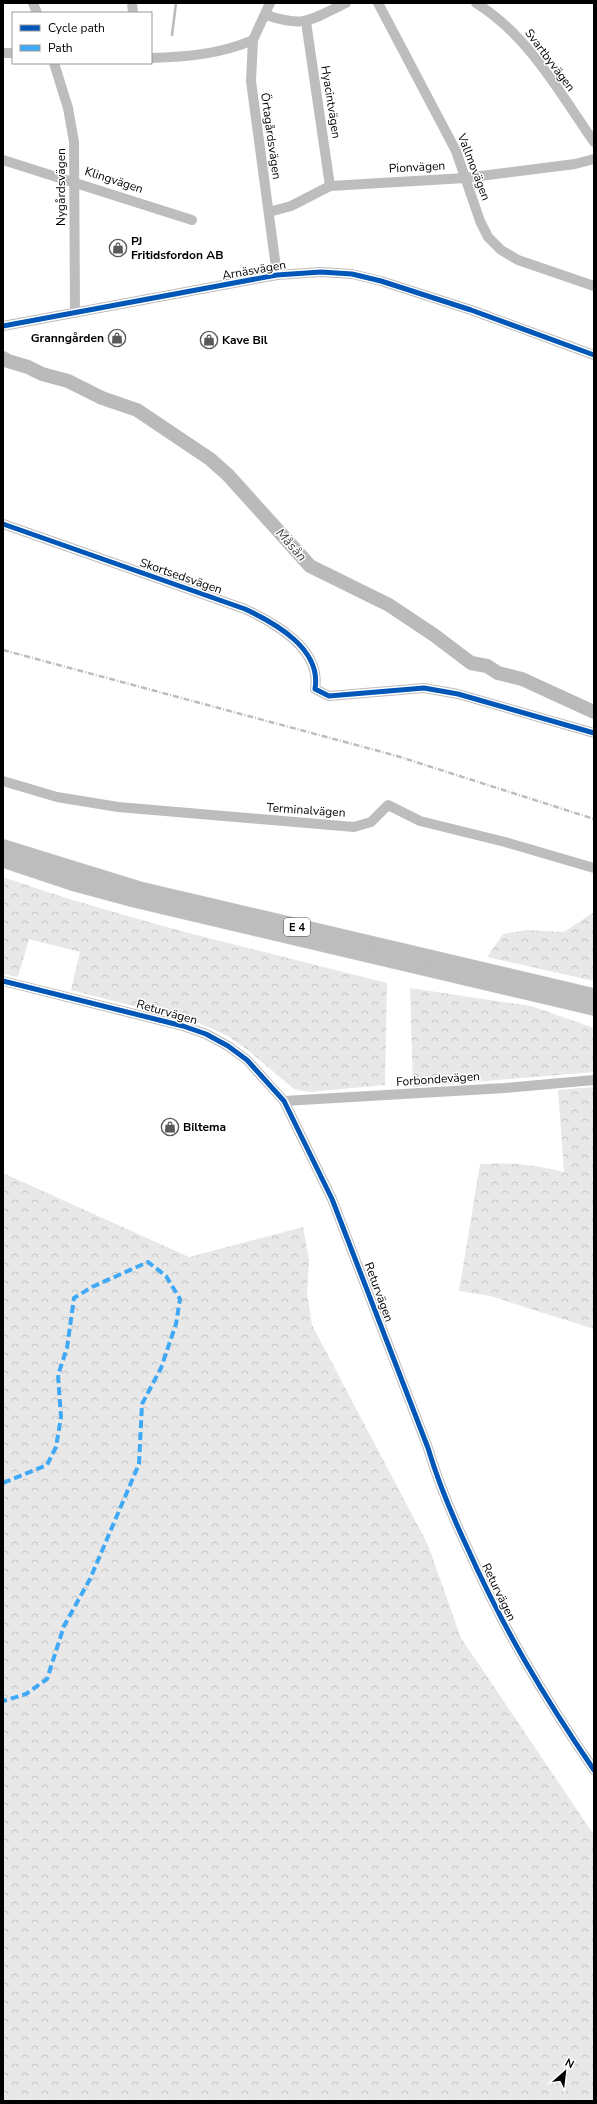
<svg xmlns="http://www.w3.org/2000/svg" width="597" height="2104" viewBox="0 0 597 2104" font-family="'Nunito Sans',sans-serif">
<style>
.forest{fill:url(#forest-crowns)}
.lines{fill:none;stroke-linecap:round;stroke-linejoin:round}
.stream{stroke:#bababa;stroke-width:2.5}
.river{stroke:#bababa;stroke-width:14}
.highway-casing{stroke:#dbdbdb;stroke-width:16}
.minor{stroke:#bdbdbd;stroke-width:10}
.highway{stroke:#bdbdbd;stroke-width:15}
.rail{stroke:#bdbdbd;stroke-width:2.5;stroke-dasharray:6 2 1 2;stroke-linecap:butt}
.quiet{stroke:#3fa9f5;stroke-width:4;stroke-dasharray:8 4;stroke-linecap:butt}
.cycleway-casing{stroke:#fff;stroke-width:8}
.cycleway{stroke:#0057b8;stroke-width:5}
.labels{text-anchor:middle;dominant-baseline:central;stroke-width:3;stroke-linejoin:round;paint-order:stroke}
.shield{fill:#fff;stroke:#4c4c4c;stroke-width:1}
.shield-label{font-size:11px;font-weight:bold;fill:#000}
.street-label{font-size:12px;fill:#000;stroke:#fff}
.poi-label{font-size:12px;font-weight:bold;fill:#000;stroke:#fff;text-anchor:start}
.water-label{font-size:13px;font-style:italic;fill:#3e3e3e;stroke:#fff}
</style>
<defs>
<pattern id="forest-crowns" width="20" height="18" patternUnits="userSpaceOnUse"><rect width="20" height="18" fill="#e8e8e8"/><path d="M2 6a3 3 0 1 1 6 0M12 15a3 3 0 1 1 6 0" fill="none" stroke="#c5c5c5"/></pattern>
</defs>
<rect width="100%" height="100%" fill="#fff"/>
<g class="forest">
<path d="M 3,877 C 128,921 259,950 387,983 L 385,1085 L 309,1092 L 294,1089 L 249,1051 L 226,1035 L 199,1023 L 71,990 L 80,952 L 29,939 L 18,977 L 3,974 Z"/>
<polygon points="594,912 594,981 487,957 503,934 526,930 564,932"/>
<polygon points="410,988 531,1006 594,1028 594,1072 413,1087"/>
<path d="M 594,1087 L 594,1329 L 490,1296 L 459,1291 L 480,1164 C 509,1162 536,1165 564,1172 L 558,1090 Z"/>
<polygon points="3,1173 189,1257 303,1227 309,1260 307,1292 312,1325 428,1545 461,1638 594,1835 594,2101 3,2101"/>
</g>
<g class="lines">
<polyline class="stream" points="172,35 176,3"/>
<polyline class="river" points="3,358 8,361 28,367 42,374 68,381 102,398 137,410 210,459 228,475 310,566 389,605 434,635 471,663 487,666 498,673 522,679 594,712"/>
<defs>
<g id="highway">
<polyline points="3,847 139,889 594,996"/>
<polyline points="3,860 72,883 135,900 594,1008"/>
</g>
</defs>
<use href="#highway" class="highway-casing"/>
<g class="minor">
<polyline points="33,3 37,13"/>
<polyline points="132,3 133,13"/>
<polyline points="270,3 253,40 251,81 277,275"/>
<polyline points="378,3 456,151 480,221 488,237 501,250 518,260 594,286"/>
<path d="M 476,3 C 528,35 560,93 594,142"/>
<path d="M 266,15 C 305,28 310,20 346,3"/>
<polyline points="306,22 330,186"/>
<polyline points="3,53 13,53"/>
<path d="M 151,58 C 186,57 221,54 253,40"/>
<polyline points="54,63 68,108 74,142 75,313"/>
<polyline points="3,160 192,220"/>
<polyline points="269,212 291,206 330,186 465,178 575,164 594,159"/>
<polyline points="3,326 277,275 321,272 352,274 381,281 471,310 594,355"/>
<path d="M 3,524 L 245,609 C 275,623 322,649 315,689 L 329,696 L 424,688 L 458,694 L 594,733"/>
<polyline points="3,781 57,797 118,807 354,827 371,822 388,805 420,821 505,842 594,868"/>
<path d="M 3,981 L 183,1026 L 206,1034 L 228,1046 L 247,1060 L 284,1101 L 332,1199 L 428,1448 C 438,1482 452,1515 467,1547 C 503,1628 544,1697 594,1770"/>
<polyline points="284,1101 505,1088 594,1080"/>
</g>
<use href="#highway" class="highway"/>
<polyline class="rail" points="3,650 397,756 594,819"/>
<polyline class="quiet" points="3,1483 47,1465 56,1447 61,1417 58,1375 67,1348 74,1298 92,1287 148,1262 166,1276 180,1299 176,1324 161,1368 142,1404 139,1464 90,1579 64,1626 47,1679 26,1694 3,1701"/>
<defs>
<g id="cycleway">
<polyline points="3,326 277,275 321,272 352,274 381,281 471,310 594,355"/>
<path d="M 3,524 L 245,609 C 275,623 322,649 315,689 L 329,696 L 424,688 L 458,694 L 594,733"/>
<path d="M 3,981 L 183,1026 L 206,1034 L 228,1046 L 247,1060 L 284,1101 L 332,1199 L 428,1448 C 438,1482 452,1515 467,1547 C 503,1628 544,1697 594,1770"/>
</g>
</defs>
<use href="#cycleway" class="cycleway-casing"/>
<use href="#cycleway" class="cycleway"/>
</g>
<defs>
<symbol id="shop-ring" viewBox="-11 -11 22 22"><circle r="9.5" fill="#fff" stroke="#595959" stroke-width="1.5"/><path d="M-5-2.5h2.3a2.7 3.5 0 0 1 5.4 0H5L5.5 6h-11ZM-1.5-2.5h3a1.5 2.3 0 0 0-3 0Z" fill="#595959"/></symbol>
</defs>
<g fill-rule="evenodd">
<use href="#shop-ring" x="108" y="238" width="20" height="20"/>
<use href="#shop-ring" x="107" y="328" width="20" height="20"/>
<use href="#shop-ring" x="199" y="330" width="20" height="20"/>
<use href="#shop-ring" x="160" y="1117" width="20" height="20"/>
</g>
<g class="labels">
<rect class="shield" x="284" y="918" width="26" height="18" rx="3"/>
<g class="shield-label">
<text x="297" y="927">E 4</text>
</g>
<g class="street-label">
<text transform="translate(550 60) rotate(53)">Svartbyvägen</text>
<text transform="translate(331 102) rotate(81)">Hyacintvägen</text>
<text transform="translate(271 136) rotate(82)">Örtagårdsvägen</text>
<text transform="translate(417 167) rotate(-3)">Pionvägen</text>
<text transform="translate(474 167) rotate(69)">Vallmovägen</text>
<text transform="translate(114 180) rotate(18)">Klingvägen</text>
<text transform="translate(61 187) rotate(-90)">Nygårdsvägen</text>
<text transform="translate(254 270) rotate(-10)">Arnäsvägen</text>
<text transform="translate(181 576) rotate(19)">Skortsedsvägen</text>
<text transform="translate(306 810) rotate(4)">Terminalvägen</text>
<text transform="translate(167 1012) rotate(16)">Returvägen</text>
<text transform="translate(438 1079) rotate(-4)">Forbondevägen</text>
<text transform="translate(379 1292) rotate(70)">Returvägen</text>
<text transform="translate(499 1592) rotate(64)">Returvägen</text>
</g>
<g class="poi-label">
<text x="131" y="241">PJ<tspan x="131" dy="14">Fritidsfordon AB</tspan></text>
<text x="104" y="338" text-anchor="end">Granngården</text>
<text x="222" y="340">Kave Bil</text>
<text x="183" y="1127">Biltema</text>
</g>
<g class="water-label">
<text transform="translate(291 545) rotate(48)">Måsån</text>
</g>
</g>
<rect width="597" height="2104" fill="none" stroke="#000000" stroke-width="8"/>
<rect x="12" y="12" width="140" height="52" fill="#ffffff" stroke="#999999"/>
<rect x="20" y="25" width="20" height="6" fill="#0057b8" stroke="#999999"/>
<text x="48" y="32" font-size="12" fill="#000000">Cycle path</text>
<rect x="20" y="45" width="20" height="6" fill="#3fa9f5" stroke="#999999"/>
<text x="48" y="52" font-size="12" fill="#000000">Path</text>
<g transform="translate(565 2072) rotate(28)" stroke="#ffffff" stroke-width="3" paint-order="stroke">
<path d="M0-3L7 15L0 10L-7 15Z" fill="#000000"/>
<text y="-6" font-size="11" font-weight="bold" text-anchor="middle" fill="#000000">N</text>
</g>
</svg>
